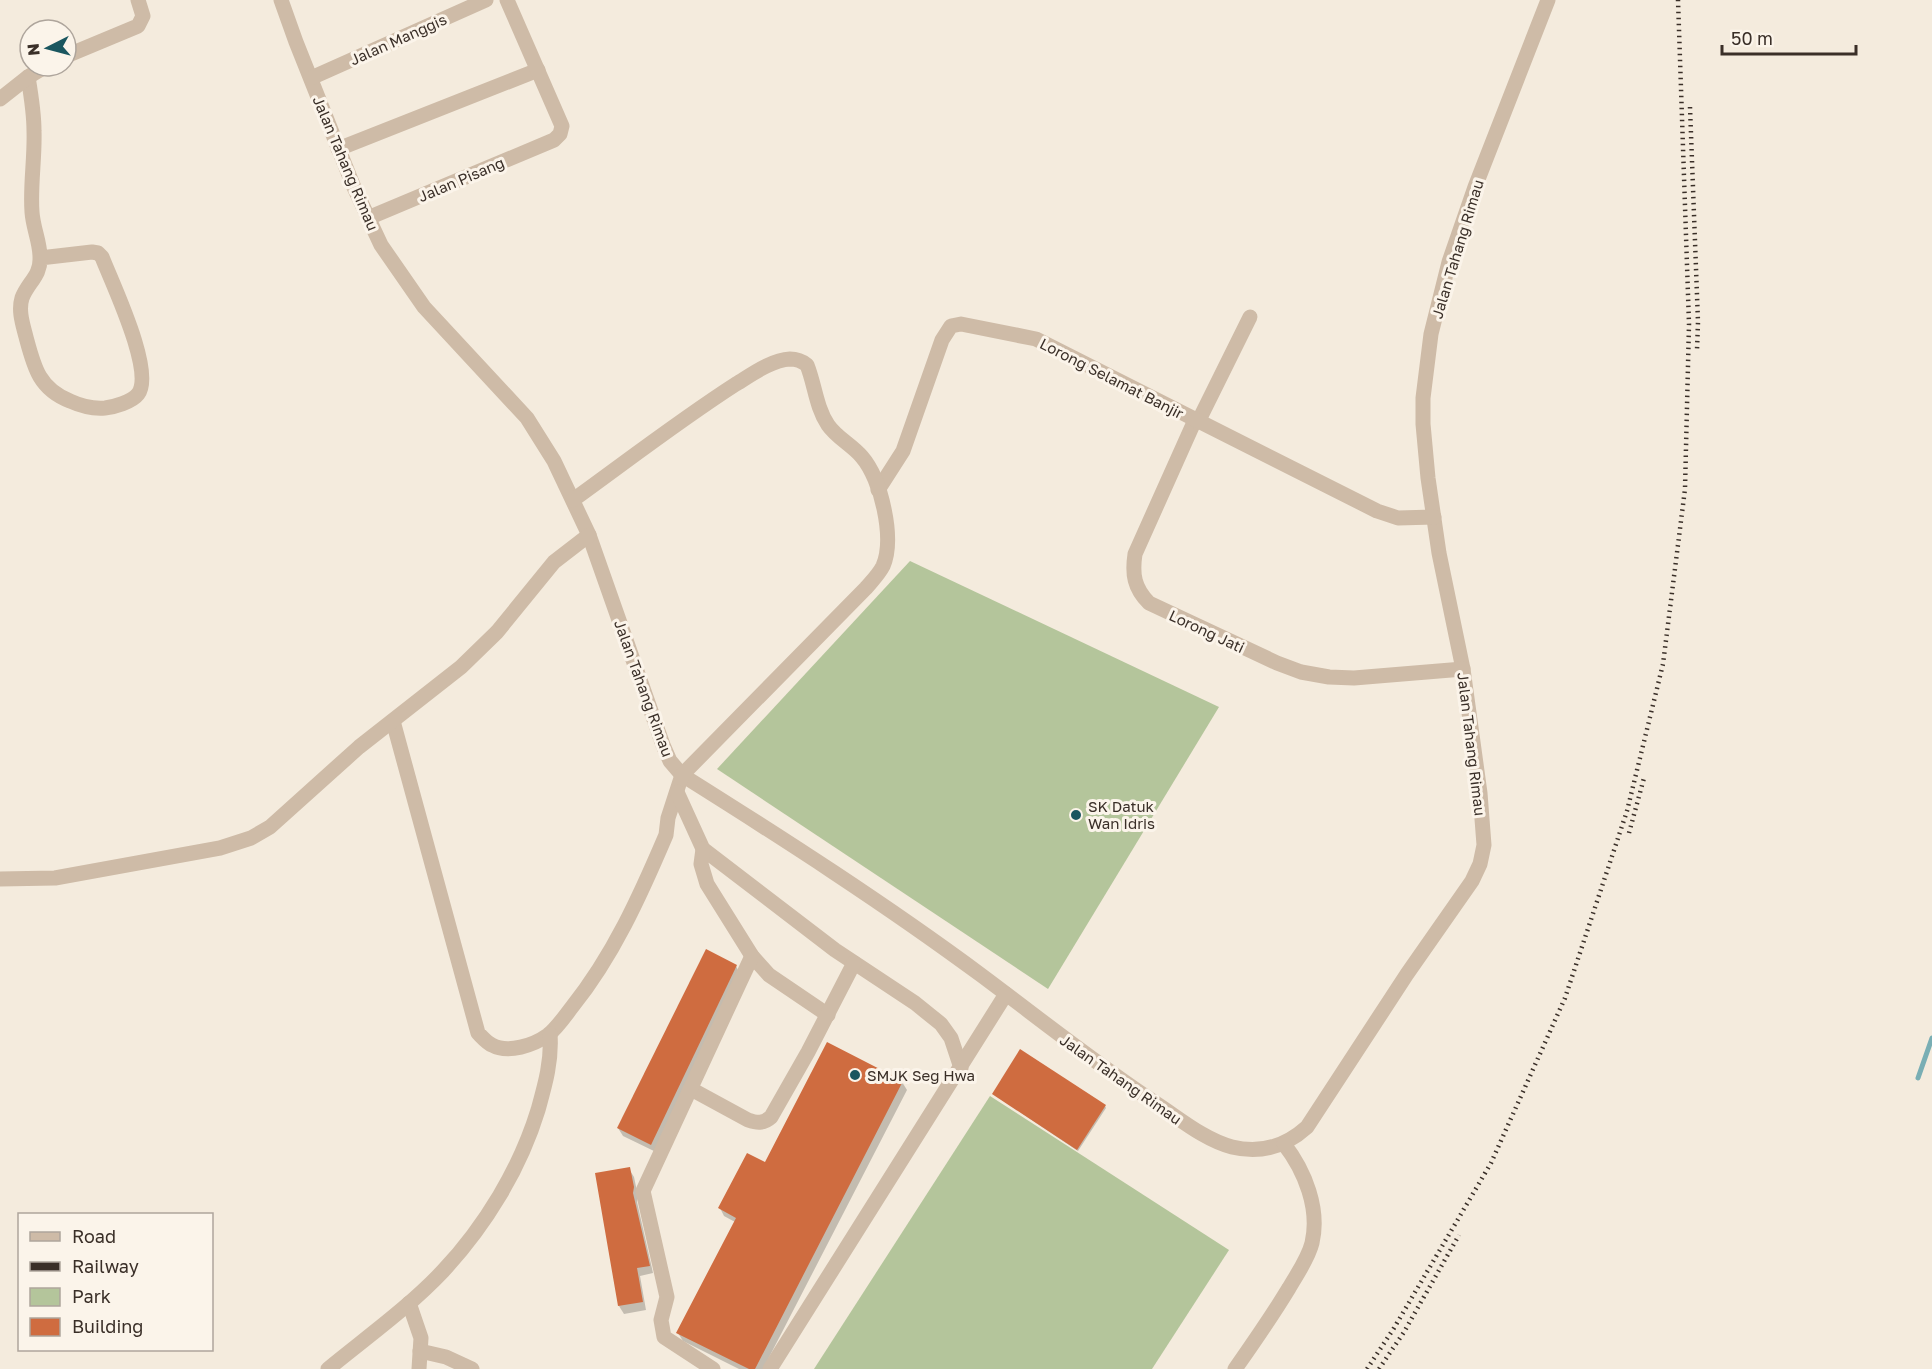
<svg xmlns="http://www.w3.org/2000/svg" width="1932" height="1369" viewBox="0 0 1932 1369" font-family="'Golos Text',sans-serif">
<style>
.green{fill:#b4c59b}
.shadow{fill:#0003}
.lines{fill:none;stroke-linecap:round;stroke-linejoin:round}
.stream{stroke:#79aeb4;stroke-width:5}
.building{fill:#cf6c40}
.minor{stroke:#cebba7;stroke-width:15}
.rail{stroke:#3a2f28;stroke-width:4.5;stroke-dasharray:1.5 4.5;stroke-linecap:butt}
.poi-dot{fill:#1a565f;stroke:#fbf4ea;stroke-width:2}
.labels{text-anchor:middle;dominant-baseline:central;stroke-width:6;stroke-linejoin:round;paint-order:stroke}
.street-label{font-size:15px;fill:#3a2f28;stroke:#fbf4ea}
.poi-label{font-size:15px;fill:#3a2f28;stroke:#fbf4ea;text-anchor:start}
</style>
<rect width="100%" height="100%" fill="#f4ebdd"/>
<g class="green">
<polygon points="910,561 1219,707 1048,989 717,769"/>
<polygon points="990,1096 1229,1250 1152,1369 814,1369"/>
</g>
<g class="shadow">
<polygon points="736,966 740,974 656,1152 623,1136 618,1128"/>
<polygon points="902,1082 907,1090 763,1369 739,1369 683,1341 678,1333 735,1222 724,1216 720,1208 766,1164"/>
<polygon points="993,1094 1105,1106 1106,1108 1078,1151"/>
<polygon points="629,1169 634,1177 638,1196 637,1202 653,1273 640,1276 646,1310 624,1314 619,1306 596,1174"/>
</g>
<g class="lines">
<polyline class="stream" points="1918,1078 1932,1038"/>
</g>
<g class="building">
<polygon points="706,949 737,965 651,1145 617,1128"/>
<polygon points="827,1042 903,1081 755,1369 749,1369 676,1333 736,1218 718,1208 747,1153 765,1162"/>
<polygon points="1020,1049 1106,1105 1077,1150 992,1094"/>
<polygon points="630,1167 634,1187 633,1193 650,1266 637,1268 643,1302 618,1306 595,1173"/>
</g>
<g class="lines">
<g class="minor">
<path d="M 281,0 L 296,42 L 353,185 L 381,245 L 424,307 L 527,418 L 554,461 L 589,535 L 663,745 L 670,761 L 682,775 C 784,839 885,904 981,975 C 1040,1019 1096,1064 1157,1104 C 1180,1119 1205,1140 1232,1147 C 1261,1154 1286,1146 1307,1127 L 1407,974 L 1472,881 L 1480,864 L 1484,845 L 1480,793 L 1463,669 L 1439,553 L 1428,478 L 1423,424 L 1423,398 L 1431,334 L 1449,262 L 1475,187 L 1548,0"/>
<polyline points="66,56 138,26 143,16 138,0"/>
<path d="M 28,77 C 31,95 34,112 34,131 C 35,158 30,185 32,212 C 33,228 40,242 40,257 C 41,276 28,282 22,298 C 18,311 23,325 26,337 C 34,367 39,389 70,401 C 81,406 93,409 105,408 C 114,407 132,402 138,394 C 155,372 112,283 102,257 L 98,253 L 92,252 L 40,258"/>
<polyline points="311,78 486,0"/>
<polyline points="0,99 28,77 46,66"/>
<polyline points="338,149 538,70"/>
<polyline points="368,218 554,140 560,134 562,126 507,0"/>
<path d="M 1195,420 L 1135,554 C 1132,574 1134,588 1149,603 L 1277,663 L 1301,672 L 1329,677 L 1354,678 L 1463,669"/>
<polyline points="1198,422 1250,317"/>
<polyline points="878,490 903,451 942,340 951,326 961,324 1036,339 1377,511 1398,518 1434,517"/>
<path d="M 393,721 L 478,1033 C 482,1037 487,1043 492,1045 C 508,1054 534,1045 548,1035 C 557,1028 565,1016 572,1007 C 613,956 640,896 666,835 L 668,818 L 682,775 L 866,588 C 872,581 879,574 883,566 C 895,538 881,479 862,457 C 852,445 837,438 828,425 C 816,407 815,385 807,365 C 802,361 796,359 790,359 C 771,360 751,375 736,384 C 680,420 627,461 573,500"/>
<polyline points="677,792 703,849 835,950 915,1003 941,1024 951,1038 961,1068"/>
<polyline points="703,849 701,864 707,884 752,956 769,975 828,1015"/>
<polyline points="0,879 55,878 220,848 251,838 270,827 359,747 461,667 497,632 554,562 589,535"/>
<path d="M 691,1089 L 748,1120 C 757,1123 763,1124 771,1117 L 808,1052 L 854,963"/>
<polyline points="409,1303 421,1338 419,1369"/>
<polyline points="420,1351 446,1357 472,1369"/>
<path d="M 328,1369 C 367,1337 409,1307 443,1271 C 485,1226 520,1169 538,1110 C 545,1085 552,1061 550,1034"/>
<polyline points="713,1369 664,1337 661,1320 667,1297 643,1191 752,956"/>
<polyline points="770,1369 1006,994"/>
<path d="M 1235,1369 C 1254,1342 1272,1316 1289,1288 C 1297,1274 1308,1259 1312,1243 C 1320,1209 1305,1171 1284,1144"/>
</g>
<g class="rail">
<polyline points="1690,107 1698,322 1697,350"/>
<polyline points="1629,833 1644,778"/>
<polyline points="1367,1369 1394,1328 1491,1163 1565,998 1627,811 1663,664 1685,489 1689,324 1678,0"/>
<polyline points="1379,1369 1404,1332 1459,1235"/>
</g>
</g>
<g class="poi-dot">
<circle cx="1076" cy="815" r="6"/>
<circle cx="855" cy="1075" r="6"/>
</g>
<g class="labels">
<g class="street-label">
<text transform="translate(398 39) rotate(-24)">Jalan Manggis</text>
<text transform="translate(346 163) rotate(67)">Jalan Tahang Rimau</text>
<text transform="translate(461 179) rotate(-23)">Jalan Pisang</text>
<text transform="translate(1457 249) rotate(-73)">Jalan Tahang Rimau</text>
<text transform="translate(1112 378) rotate(27)">Lorong Selamat Banjir</text>
<text transform="translate(1207 631) rotate(25)">Lorong Jati</text>
<text transform="translate(644 688) rotate(70)">Jalan Tahang Rimau</text>
<text transform="translate(1472 744) rotate(83)">Jalan Tahang Rimau</text>
<text transform="translate(1121 1079) rotate(35)">Jalan Tahang Rimau</text>
</g>
<g class="poi-label">
<text x="1088" y="806">SK Datuk<tspan x="1088" dy="17">Wan Idris</tspan></text>
<text x="867" y="1075">SMJK Seg Hwa</text>
</g>
</g>
<rect x="18" y="1213" width="195" height="138" fill="#fbf4ea" stroke="#aea59c" stroke-width="1.5"/>
<rect x="30" y="1232" width="30" height="9" fill="#cebba7" stroke="#aea59c" stroke-width="1.5"/>
<text x="72" y="1243" font-size="18" fill="#3a2f28">Road</text>
<rect x="30" y="1262" width="30" height="9" fill="#3a2f28" stroke="#aea59c" stroke-width="1.5"/>
<text x="72" y="1273" font-size="18" fill="#3a2f28">Railway</text>
<rect x="30" y="1288" width="30" height="18" fill="#b4c59b" stroke="#aea59c" stroke-width="1.5"/>
<text x="72" y="1303" font-size="18" fill="#3a2f28">Park</text>
<rect x="30" y="1318" width="30" height="18" fill="#cf6c40" stroke="#aea59c" stroke-width="1.5"/>
<text x="72" y="1333" font-size="18" fill="#3a2f28">Building</text>
<g transform="translate(48 48) rotate(264)"><circle r="28" fill="#fbf4ea" stroke="#aea59c" stroke-width="1.5"/>
<path d="M0-4.5L10 22L0 15L-10 22Z" fill="#1a565f"/>
<text y="-9" font-size="16" font-weight="bold" text-anchor="middle" fill="#3a2f28">N</text>
</g>
<path d="M1722 45v9h134v-9" fill="none" stroke="#3a2f28" stroke-width="3"/>
<text x="1731" y="45" font-size="18" fill="#3a2f28" stroke="#fbf4ea" stroke-width="4.5" paint-order="stroke">50 m</text>
</svg>
